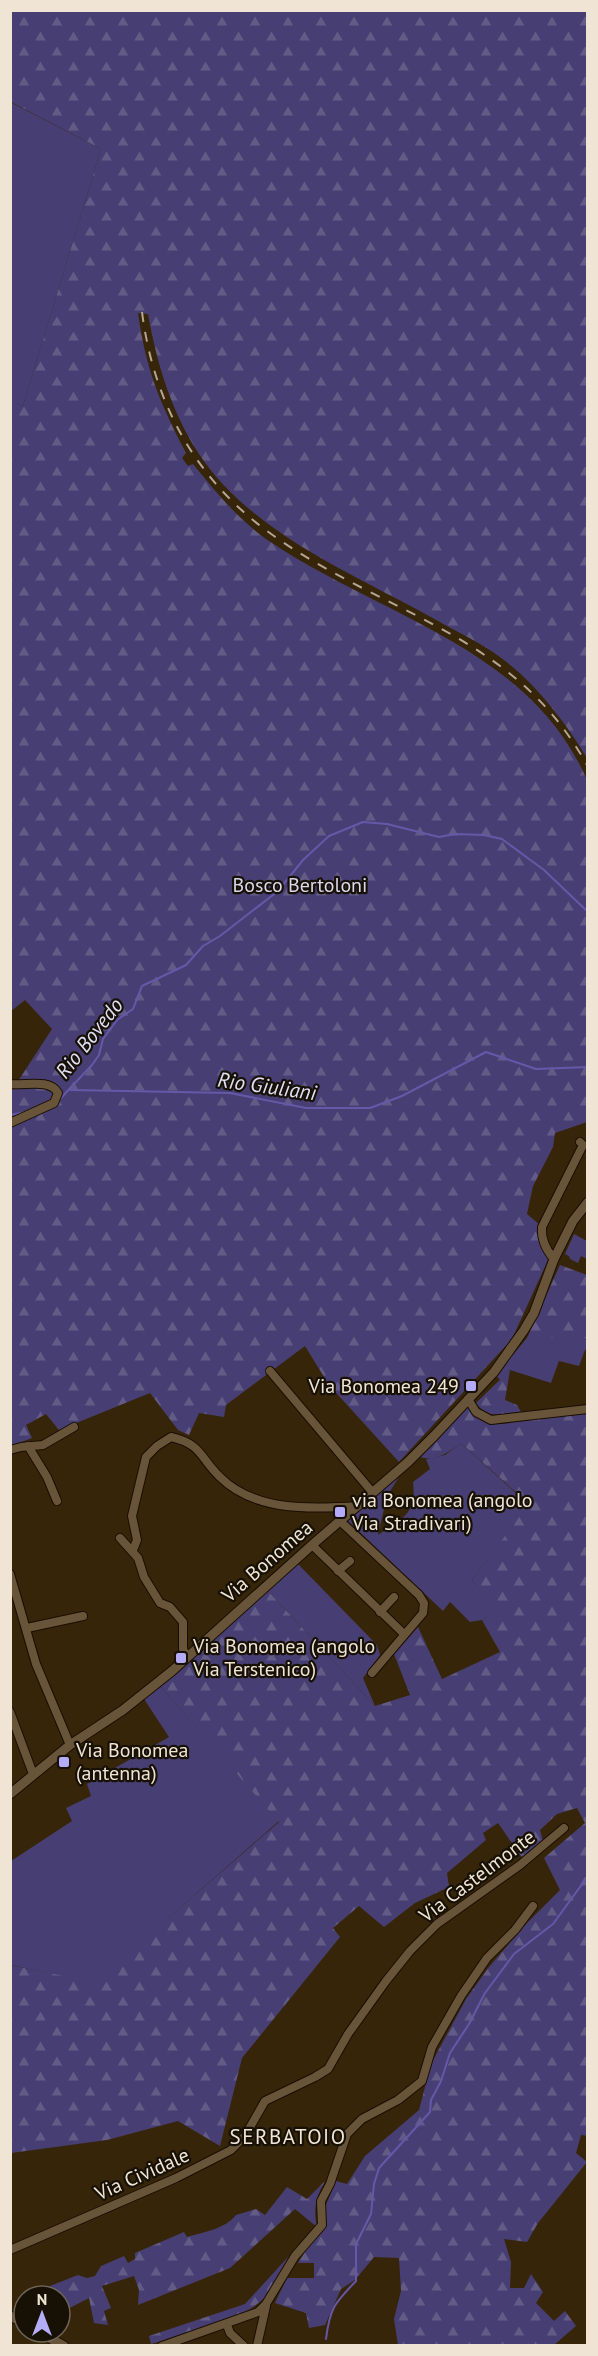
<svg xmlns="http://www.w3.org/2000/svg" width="598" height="2356" viewBox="0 0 598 2356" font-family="'PT Sans',sans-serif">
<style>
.green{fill:#473f73}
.forest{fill:url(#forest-firs)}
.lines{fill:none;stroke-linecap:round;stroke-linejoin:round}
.stream{stroke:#6658a8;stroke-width:2}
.minor-casing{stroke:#1b0e00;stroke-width:10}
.tertiary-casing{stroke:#1b0e00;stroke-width:11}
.minor{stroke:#685539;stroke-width:8}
.tertiary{stroke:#685539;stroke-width:9}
.rail{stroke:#b4a693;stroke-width:2;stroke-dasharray:10 10;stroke-linecap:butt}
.poi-dot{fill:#b5acf8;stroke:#171005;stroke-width:2}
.labels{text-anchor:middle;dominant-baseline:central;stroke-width:4.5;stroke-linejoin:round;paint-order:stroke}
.park-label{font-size:20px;fill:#d9d8ee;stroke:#171005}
.poi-label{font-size:20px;fill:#f0e4d5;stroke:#171005;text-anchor:start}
.street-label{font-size:20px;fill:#f0e4d5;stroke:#171005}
.water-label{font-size:21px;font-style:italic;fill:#e0dff5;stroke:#171005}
.neighbourhood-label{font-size:21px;letter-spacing:1.5px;fill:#f0e4d5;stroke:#171005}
</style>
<defs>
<pattern id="forest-firs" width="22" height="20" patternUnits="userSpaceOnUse" patternTransform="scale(1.5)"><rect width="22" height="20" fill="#473f73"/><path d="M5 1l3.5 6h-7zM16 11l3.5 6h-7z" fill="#625b86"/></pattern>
</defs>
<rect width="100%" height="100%" fill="#362509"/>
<g class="green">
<polygon points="10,102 101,149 23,406 10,401"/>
<polygon points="574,1234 587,1241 587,1259 581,1256 578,1263 570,1259 569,1256 565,1254"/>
<polygon points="527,1338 587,1338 587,1350 585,1350 579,1366 559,1361 551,1383 510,1370 501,1381 496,1375"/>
<path d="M 461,1443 L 529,1505 L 472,1580 L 496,1613 L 482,1620 L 470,1622 L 450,1602 L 443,1611 L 348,1521 L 402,1472 L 387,1496 L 378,1535 C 402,1518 417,1515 413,1482 L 430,1469 L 426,1459 L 445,1455 Z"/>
<polygon points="298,1564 377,1645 380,1655 363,1678 375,1706 267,1590"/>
<polygon points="160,1686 279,1821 94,1983 11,1965 11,1861 72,1821 66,1808 91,1796 87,1784 169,1737 144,1699"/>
</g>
<g class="forest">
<path d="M 11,11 L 587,11 L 587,758 C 568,726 539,688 509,664 C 491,649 468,637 447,626 C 364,578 254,537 199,454 C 171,411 157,364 148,314 L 138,313 C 146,370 160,403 186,453 L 182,458 L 188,466 L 193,464 C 215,491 238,519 266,539 C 376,615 529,646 587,780 L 587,1122 L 555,1133 L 553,1147 L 533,1186 L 527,1214 L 540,1225 L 538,1234 L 548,1260 L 512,1339 L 399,1462 L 329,1385 L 305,1346 L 226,1405 L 224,1417 L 199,1413 L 189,1435 L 178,1430 L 150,1393 L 59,1430 L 46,1414 L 26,1425 L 32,1438 L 11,1446 L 11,1092 L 52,1029 L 25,1000 L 11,1011 L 11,401 L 23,406 L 101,149 L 11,102 Z"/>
<polygon points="560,1265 587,1275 587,1338 527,1338"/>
<path d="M 510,1370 L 505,1400 L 517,1405 L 521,1412 C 501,1414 489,1420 476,1403 Z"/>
<path d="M 467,1407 L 483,1421 L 499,1424 L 587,1413 L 588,2136 L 581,2135 L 576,2153 L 587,2162 L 538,2223 L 527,2242 L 504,2239 L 511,2262 L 510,2288 L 524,2288 L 531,2274 L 543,2292 L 536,2303 L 554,2321 L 565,2311 L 576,2326 L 554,2345 L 398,2345 L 394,2319 L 401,2291 L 399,2258 L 374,2257 L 355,2280 L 341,2289 L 325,2325 L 309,2328 L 306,2313 L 275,2303 L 287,2278 L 314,2278 L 314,2263 L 298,2263 C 302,2257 305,2251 309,2246 C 320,2232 330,2231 323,2212 L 336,2181 L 347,2184 L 365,2156 L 419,2110 L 431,2064 L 466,1999 L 489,1967 L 527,1923 L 560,1890 L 544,1858 L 585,1823 L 577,1808 L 557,1814 L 540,1830 L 543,1841 L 523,1859 L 498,1823 L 483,1833 L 486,1840 L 447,1873 L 449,1887 L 415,1903 L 384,1927 L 359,1906 L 333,1928 L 340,1937 L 242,2058 L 220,2146 L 178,2121 L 107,2140 L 11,2153 L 10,1965 L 94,1982 L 279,1822 L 160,1686 L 267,1590 L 375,1706 L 410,1695 L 394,1654 L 418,1627 L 442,1679 L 500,1652 L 482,1620 L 495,1613 L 472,1580 L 529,1504 L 461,1443 C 449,1452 435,1462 420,1457 Z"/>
<path d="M 325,2181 C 316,2197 313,2209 317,2227 L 295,2209 L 230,2268 L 138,2305 L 139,2290 L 134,2276 L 102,2286 L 111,2308 L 104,2311 L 108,2325 L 94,2323 L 89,2298 L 60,2313 L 60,2296 L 51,2296 L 50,2286 L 78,2275 L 87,2278 L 95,2276 L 101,2266 L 124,2256 L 128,2263 L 135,2259 L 135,2253 L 184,2232 L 187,2237 C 204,2232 225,2229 236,2215 L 256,2209 L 265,2215 L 287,2187 L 307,2199 Z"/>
<path d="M 289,2256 C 282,2269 275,2285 266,2296 C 246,2320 181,2334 151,2344 L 149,2336 L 245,2304 Z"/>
</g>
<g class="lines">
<g class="stream">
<polyline points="10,476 11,476"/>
<polyline points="71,1090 230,1093 306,1108 370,1108 402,1096 486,1052 536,1069 588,1067"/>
<polyline points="59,1100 92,1065 99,1055 103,1039 117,1020 133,1009 142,986 186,965 203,946 220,936 278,891 303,860 329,836 363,822 387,824 439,837 455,834 484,835 502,839 544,870 588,912"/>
<polyline points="10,1115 26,1112"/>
<path d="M 326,2339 C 330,2307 335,2303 356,2281 L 356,2244 L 371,2214 L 374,2184 L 379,2168 L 430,2112 L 431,2100 L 441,2081 L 450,2053 L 469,2024 L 485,1993 L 514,1954 L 553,1924 L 588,1876"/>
</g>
<defs>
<g id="minor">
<path d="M 10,1084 C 24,1086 50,1078 58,1093 L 54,1103 L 10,1123"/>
<path d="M 554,1259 C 546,1250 541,1240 542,1227 L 583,1145 L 580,1142"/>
<polyline points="270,1371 373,1493"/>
<polyline points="468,1399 476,1412 491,1420 588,1409"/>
<polyline points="28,1446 47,1477 57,1501"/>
<polyline points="10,1450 21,1447 43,1445 74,1427"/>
<polyline points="340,1521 419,1595 424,1603 423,1613 372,1673"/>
<polyline points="120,1538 138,1558 144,1577 160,1603 170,1607 183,1622 183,1649 187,1657"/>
<polyline points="312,1545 404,1634"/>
<path d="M 133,1550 L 137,1540 L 132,1516 L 146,1457 L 157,1446 L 171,1437 C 202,1444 200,1458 220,1477 C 255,1512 312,1509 358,1506"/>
<polyline points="338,1571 350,1561"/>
<polyline points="10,1574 36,1664 70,1745"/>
<polyline points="380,1612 394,1597"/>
<polyline points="27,1628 83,1616"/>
<polyline points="10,1712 33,1774"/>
<polyline points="10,2250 176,2178 231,2150 245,2136 265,2101 315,2077 328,2069 348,2034 386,1981 410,1951 437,1924 520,1865 564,1828"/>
<polyline points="227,2325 230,2333 244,2346"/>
<polyline points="162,2346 258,2312 266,2304 295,2256 322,2225 321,2201 330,2184 347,2134 362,2119 398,2100 422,2081 432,2047 461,1996 487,1958 515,1930 533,1906"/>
<polyline points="257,2346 266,2306"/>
</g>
<g id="tertiary">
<polyline points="10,1794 70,1745 123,1710 172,1671 312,1545 408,1462 434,1436 494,1372 524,1330 534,1313 554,1259 573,1221 588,1202"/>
<polyline points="10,2316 24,2323"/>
<polyline points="39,2332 64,2346"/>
</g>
</defs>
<use href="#minor" class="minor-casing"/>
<use href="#tertiary" class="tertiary-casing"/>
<use href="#minor" class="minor"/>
<use href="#tertiary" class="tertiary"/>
<path class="rail" d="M 142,312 C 154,405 197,482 274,536 C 387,616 516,634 588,767"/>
</g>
<g class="poi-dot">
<rect x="465" y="1380" width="12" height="12" rx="3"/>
<rect x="334" y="1506" width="12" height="12" rx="3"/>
<rect x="175" y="1652" width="12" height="12" rx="3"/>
<rect x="58" y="1756" width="12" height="12" rx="3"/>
</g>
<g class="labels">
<g class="park-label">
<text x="300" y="885">Bosco Bertoloni</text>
</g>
<g class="poi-label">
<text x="459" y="1386" text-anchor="end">Via Bonomea 249</text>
<text x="352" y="1500">via Bonomea (angolo<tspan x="352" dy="23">Via Stradivari)</tspan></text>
<text x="193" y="1646">Via Bonomea (angolo<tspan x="193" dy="23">Via Terstenico)</tspan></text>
<text x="76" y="1750">Via Bonomea<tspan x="76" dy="23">(antenna)</tspan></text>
</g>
<g class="street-label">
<text transform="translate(267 1561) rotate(-41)">Via Bonomea</text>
<text transform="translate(477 1876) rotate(-37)">Via Castelmonte</text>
<text transform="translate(142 2174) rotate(-24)">Via Cividale</text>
</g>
<g class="water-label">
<text transform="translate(89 1038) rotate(-52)">Rio Bovedo</text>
<text transform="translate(267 1086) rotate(8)">Rio Giuliani</text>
</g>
<g class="neighbourhood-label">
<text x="288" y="2136">SERBATOIO</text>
</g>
</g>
<rect width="598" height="2356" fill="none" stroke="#f0e4d5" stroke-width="24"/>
<g transform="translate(42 2314)"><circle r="28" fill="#171005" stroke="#6e6558" stroke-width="1.5"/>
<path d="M0-4.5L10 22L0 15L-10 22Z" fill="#b5acf8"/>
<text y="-9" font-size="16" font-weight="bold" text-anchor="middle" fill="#f0e4d5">N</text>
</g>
</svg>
